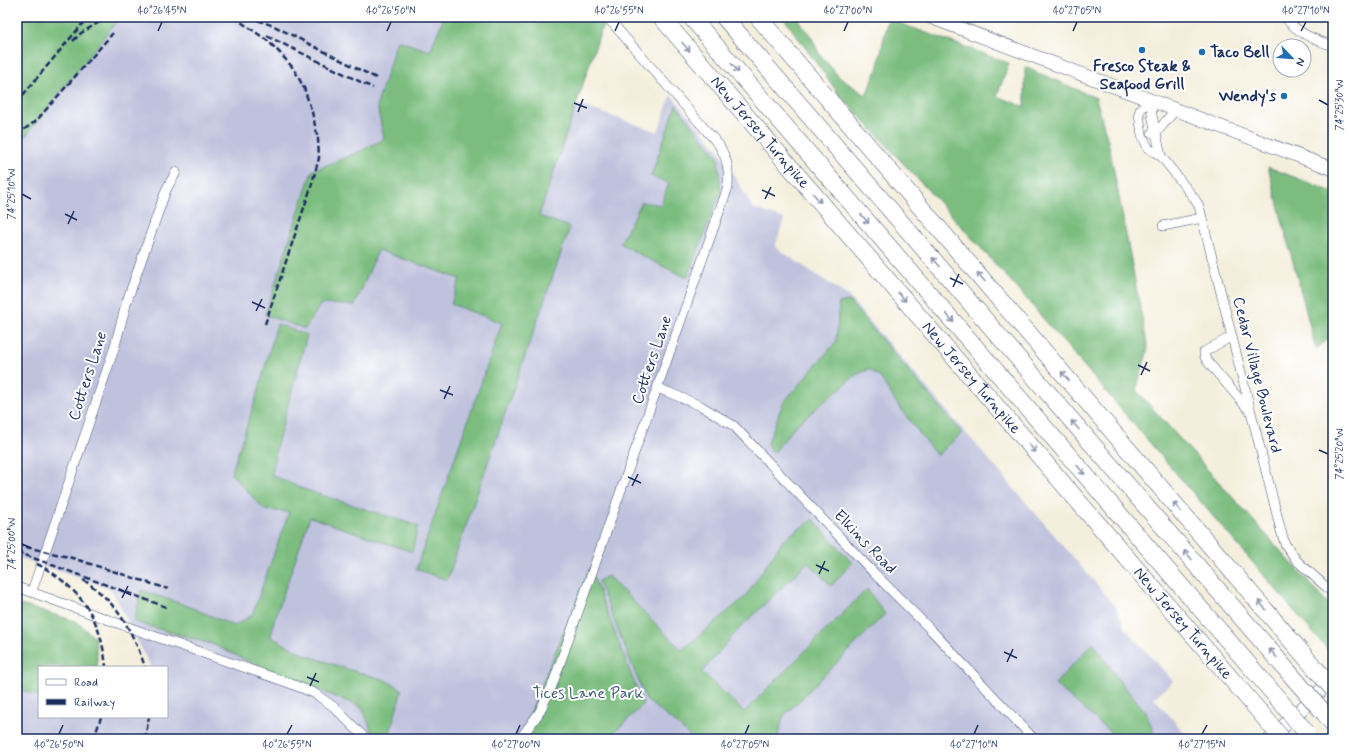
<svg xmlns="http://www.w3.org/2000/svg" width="1350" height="756" viewBox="0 0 1350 756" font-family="Mynerve,sans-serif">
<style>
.industrial{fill:#bfc2dd}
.forest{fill:#7bbd7f;stroke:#4b766e}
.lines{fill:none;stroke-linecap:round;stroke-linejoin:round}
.street-casing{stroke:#3c4c71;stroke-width:10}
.secondary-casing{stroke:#3c4c71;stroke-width:14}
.highway-casing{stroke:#3c4c71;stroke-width:18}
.street{stroke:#fff;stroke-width:9}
.secondary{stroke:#fff;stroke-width:13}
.highway{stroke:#fff;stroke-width:17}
.rail{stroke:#1b2f5e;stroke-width:2.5;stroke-dasharray:6 3;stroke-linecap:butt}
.highway-bridge-casing{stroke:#3c4c71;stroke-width:18;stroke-linecap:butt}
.highway-bridge{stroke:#fff;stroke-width:17}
.oneway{stroke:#8d97ae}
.ticks{fill:none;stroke:#1b2f5e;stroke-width:1.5}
.poi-dot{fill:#1f6fb2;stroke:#fff;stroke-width:1.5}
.labels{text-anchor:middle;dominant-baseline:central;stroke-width:4;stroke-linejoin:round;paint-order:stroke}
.poi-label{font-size:16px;font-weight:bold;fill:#1b2f5e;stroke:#fff;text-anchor:start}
.street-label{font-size:16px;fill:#1b2f5e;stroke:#fff}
.park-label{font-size:16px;fill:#3b5b6c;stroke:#fff}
.neatline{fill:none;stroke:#1b2f5e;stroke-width:1.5}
.ticks-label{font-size:10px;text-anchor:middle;fill:#1b2f5e}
</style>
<rect width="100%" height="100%" fill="#fff"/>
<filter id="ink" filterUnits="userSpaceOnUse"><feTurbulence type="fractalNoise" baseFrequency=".025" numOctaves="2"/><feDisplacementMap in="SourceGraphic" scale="8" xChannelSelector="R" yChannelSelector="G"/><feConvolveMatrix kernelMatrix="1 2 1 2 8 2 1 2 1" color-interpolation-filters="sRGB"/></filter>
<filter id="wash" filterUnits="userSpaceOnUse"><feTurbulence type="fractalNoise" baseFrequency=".012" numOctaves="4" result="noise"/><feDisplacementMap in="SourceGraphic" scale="16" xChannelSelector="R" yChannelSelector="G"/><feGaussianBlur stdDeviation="0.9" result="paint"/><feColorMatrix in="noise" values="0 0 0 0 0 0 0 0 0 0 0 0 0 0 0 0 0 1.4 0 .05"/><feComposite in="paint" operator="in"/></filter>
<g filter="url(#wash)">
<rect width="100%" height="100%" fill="#f4efdd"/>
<polygon class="industrial" points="120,17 444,17 430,51 397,40 377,105 384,139 361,151 321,304 355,305 378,249 460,279 451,304 502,323 416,569 570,228 539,216 576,104 658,132 671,95 718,149 753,208 784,219 775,247 848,296 1117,608 1125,628 1173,681 1154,698 1190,739 607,739 642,704 518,739 17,739 17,689 39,696 39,717 104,717 118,722 120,717 167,717 167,667 151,667 111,589 17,557 17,147"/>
<g class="forest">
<polygon points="23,17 120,17 17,147 17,24"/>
<polygon points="444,17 603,17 605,18 539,216 570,227 447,580 416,569 502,323 451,304 460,279 378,250 355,305 321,304 305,329 265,315 312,171 361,151 384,139 377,105 397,40 430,51"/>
<polygon points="783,17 796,17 811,36 818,52 840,78 866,95 877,70 888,19 1009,63 997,96 1025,107 1025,67 1096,98 1109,145 1148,349 1136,390 1333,609 1333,656 1017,288 950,214 838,93"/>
<polygon points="676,105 718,157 721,192 687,278 646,258 620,243 642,202 661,205 669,183 651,176"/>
<polygon points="1268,167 1333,192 1333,335 1316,349"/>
<polygon points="849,301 962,433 937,456 897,404 880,377 869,369 856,375 794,427 774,453 767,445 783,403 836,342 839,303"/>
<polygon points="277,324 307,335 276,448 272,475 303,489 418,526 412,552 310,517 274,621 271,637 306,655 350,670 383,679 402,689 390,733 372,732 362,707 273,673 212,644 134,622 141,590 188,606 234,626 252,615 289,512 265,510 231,474 258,392"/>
<polygon points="813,519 852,563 831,586 808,562 738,630 702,672 744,712 867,589 885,614 783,717 778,736 774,739 692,739 679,726 646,700 598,581 608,576 682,650 745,597 784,539"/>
<polygon points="590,568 643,705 607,739 518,739 520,738"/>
<polygon points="17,604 76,621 95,638 98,667 39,667 39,696 17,689"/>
<polygon points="1093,642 1117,678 1146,712 1156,739 1118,739 1055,684"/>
</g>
</g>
<g filter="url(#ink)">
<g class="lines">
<defs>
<g id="street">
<path d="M 1285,17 C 1296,33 1316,40 1333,46"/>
<polyline points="1151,99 1140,110 1139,114 1142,135 1148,148 1161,156 1194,198 1199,206 1281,531 1285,544 1297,561 1333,593"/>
<polyline points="1151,99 1152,115 1156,133 1152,133"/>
<polyline points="1161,156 1156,133 1176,109"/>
<polyline points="1163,226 1202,218"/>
<polyline points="1232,336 1204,352 1204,355 1207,361 1249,410"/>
<polyline points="658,388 701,406 734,426 872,571 932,631 1034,739"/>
<polyline points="17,587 145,633 289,683 314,693 334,707 366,739"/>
<polyline points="32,591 114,349 127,301 166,190 176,172"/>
<path d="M 520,739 L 539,713 L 552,686 L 728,187 C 729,168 728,161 719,145 L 607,17"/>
</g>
<g id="secondary">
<polyline points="930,17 1333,169"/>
<polyline points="1270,739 1333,679"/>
</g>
<g id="highway">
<path id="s1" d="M 661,17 L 1264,717"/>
<polyline points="691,17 1280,701"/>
<polyline points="724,17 1298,683"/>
<polyline points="758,17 1314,667"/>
<polyline points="1325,714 1333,724"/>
</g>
</defs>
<use href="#street" class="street-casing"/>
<use href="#secondary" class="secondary-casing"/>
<use href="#highway" class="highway-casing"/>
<use href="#street" class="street"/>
<use href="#secondary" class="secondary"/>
<use href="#highway" class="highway"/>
<g class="rail">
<polyline points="234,17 268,41 280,53 294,69 304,88 312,112 318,139 319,158 311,187 265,324"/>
<polyline points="249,17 274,26 378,79"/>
<polyline points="267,36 373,88"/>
<polyline points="73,41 81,33 108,17"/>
<polyline points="17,102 88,17"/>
<polyline points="17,135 37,120 113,33"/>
<polyline points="17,545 69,557 168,589"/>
<polyline points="17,552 166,607"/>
<path d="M 37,564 C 58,574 80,594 91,614 C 100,630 104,649 106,667"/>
<path d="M 83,580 C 89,583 93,587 98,591 C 122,611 135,638 145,667"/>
<polyline points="94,739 101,717"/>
<polyline points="145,739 149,717"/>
</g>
<defs>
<g id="highway-bridge">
<polyline points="1314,667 1333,689"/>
<polyline points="1298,683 1325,714"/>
<polyline points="1280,701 1306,732"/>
<polyline points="1264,717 1282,739"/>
</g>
</defs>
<use href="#highway-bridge" class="highway-bridge-casing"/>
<use href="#highway-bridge" class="highway-bridge"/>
</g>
<defs><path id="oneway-shaft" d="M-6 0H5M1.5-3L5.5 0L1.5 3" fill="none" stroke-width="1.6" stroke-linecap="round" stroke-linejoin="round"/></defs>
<g class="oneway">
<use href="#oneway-shaft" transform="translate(686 47) rotate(49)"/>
<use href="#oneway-shaft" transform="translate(735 68) rotate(49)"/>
<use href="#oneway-shaft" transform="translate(817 198) rotate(49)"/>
<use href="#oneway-shaft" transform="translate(865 219) rotate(49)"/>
<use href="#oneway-shaft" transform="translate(936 262) rotate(-131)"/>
<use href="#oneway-shaft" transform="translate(981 277) rotate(-131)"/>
<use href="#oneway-shaft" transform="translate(902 297) rotate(49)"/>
<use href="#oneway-shaft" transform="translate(950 318) rotate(49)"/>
<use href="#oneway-shaft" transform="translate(1065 376) rotate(-131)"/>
<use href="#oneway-shaft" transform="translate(1075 425) rotate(-131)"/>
<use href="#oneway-shaft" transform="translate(1032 448) rotate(49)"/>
<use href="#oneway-shaft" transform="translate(1081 470) rotate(49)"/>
<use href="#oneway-shaft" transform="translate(1177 507) rotate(-131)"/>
<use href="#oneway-shaft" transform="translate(1188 555) rotate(-131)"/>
<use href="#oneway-shaft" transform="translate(1262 605) rotate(-131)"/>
<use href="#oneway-shaft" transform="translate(1273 653) rotate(-131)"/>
</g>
</g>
<path class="ticks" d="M 158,31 L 162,22M 387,31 L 391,22M 615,31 L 619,22M 844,31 L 848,22M 1073,31 L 1077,22M 1301,31 L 1306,22M 1319,100 L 1328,105M 574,103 L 587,108M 578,112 L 583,99M 762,190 L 775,196M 22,194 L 31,199M 765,199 L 771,187M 65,214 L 77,220M 68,224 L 74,211M 950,278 L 963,284M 953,287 L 959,274M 252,302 L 265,308M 256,311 L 262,299M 1138,365 L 1150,371M 1141,375 L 1147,362M 440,390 L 453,395M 444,399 L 450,386M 1319,450 L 1328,454M 628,477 L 641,483M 632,486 L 638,474M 22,544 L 31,548M 816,565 L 829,571M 819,574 L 825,561M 119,589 L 131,595M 122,598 L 128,586M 1004,652 L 1017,658M 1007,662 L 1013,649M 307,677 L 319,682M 310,686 L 316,673M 59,734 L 63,725M 287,734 L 292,725M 516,734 L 520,725M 745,734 L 749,725M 974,734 L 978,725M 1202,734 L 1207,725"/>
<g class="poi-dot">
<circle cx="1142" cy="50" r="4"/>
<circle cx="1202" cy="52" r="4"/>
<circle cx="1284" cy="96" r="4"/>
</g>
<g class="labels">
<g class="poi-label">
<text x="1210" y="52">Taco Bell</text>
<text x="1142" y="66" text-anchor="middle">Fresco Steak &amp;<tspan x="1142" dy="18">Seafood Grill</tspan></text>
<text x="1276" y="96" text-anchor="end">Wendy's</text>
</g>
<g class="street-label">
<text stroke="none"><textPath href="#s1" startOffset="152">New Jersey Turnpike</textPath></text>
<text transform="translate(652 360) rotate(-71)">Cotters Lane</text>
<text transform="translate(1257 375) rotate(76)">Cedar Village Boulevard</text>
<text transform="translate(88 376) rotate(-72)">Cotters Lane</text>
<text stroke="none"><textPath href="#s1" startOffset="476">New Jersey Turnpike</textPath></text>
<text transform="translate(865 542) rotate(46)">Elkins Road</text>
<text stroke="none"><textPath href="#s1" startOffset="800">New Jersey Turnpike</textPath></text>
</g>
<g class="park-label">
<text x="588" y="693">Tices Lane Park</text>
</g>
</g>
<rect width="1350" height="756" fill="none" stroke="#fff" stroke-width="44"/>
<rect x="38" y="666" width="130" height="52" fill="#ffffff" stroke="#a4acbf"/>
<rect x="46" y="679" width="20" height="6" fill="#ffffff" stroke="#a4acbf"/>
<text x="74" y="686" font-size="12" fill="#1b2f5e">Road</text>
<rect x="46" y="699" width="20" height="6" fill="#1b2f5e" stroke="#a4acbf"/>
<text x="74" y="706" font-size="12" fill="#1b2f5e">Railway</text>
<g transform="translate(1292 58) rotate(115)"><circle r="19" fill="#ffffff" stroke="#a4acbf"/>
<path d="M0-3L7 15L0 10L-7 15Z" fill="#1f6fb2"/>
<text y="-6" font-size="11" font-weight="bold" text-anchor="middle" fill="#1b2f5e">N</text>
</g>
<rect x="22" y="22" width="1306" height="712" class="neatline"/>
<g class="ticks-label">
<text x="162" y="14">40°26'45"N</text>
<text x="391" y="14">40°26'50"N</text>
<text x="619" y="14">40°26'55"N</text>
<text x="848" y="14">40°27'00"N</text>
<text x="1077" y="14">40°27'05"N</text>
<text x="1306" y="14">40°27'10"N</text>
<text transform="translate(1339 105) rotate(-90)" y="4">74°25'30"W</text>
<text transform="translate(11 194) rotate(-90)" y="4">74°25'10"W</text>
<text transform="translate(1339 454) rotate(-90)" y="4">74°25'20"W</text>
<text transform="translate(11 544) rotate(-90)" y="4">74°25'00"W</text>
<text x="59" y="748">40°26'50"N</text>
<text x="287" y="748">40°26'55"N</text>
<text x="516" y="748">40°27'00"N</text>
<text x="745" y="748">40°27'05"N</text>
<text x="974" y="748">40°27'10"N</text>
<text x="1202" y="748">40°27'15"N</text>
</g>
</svg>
